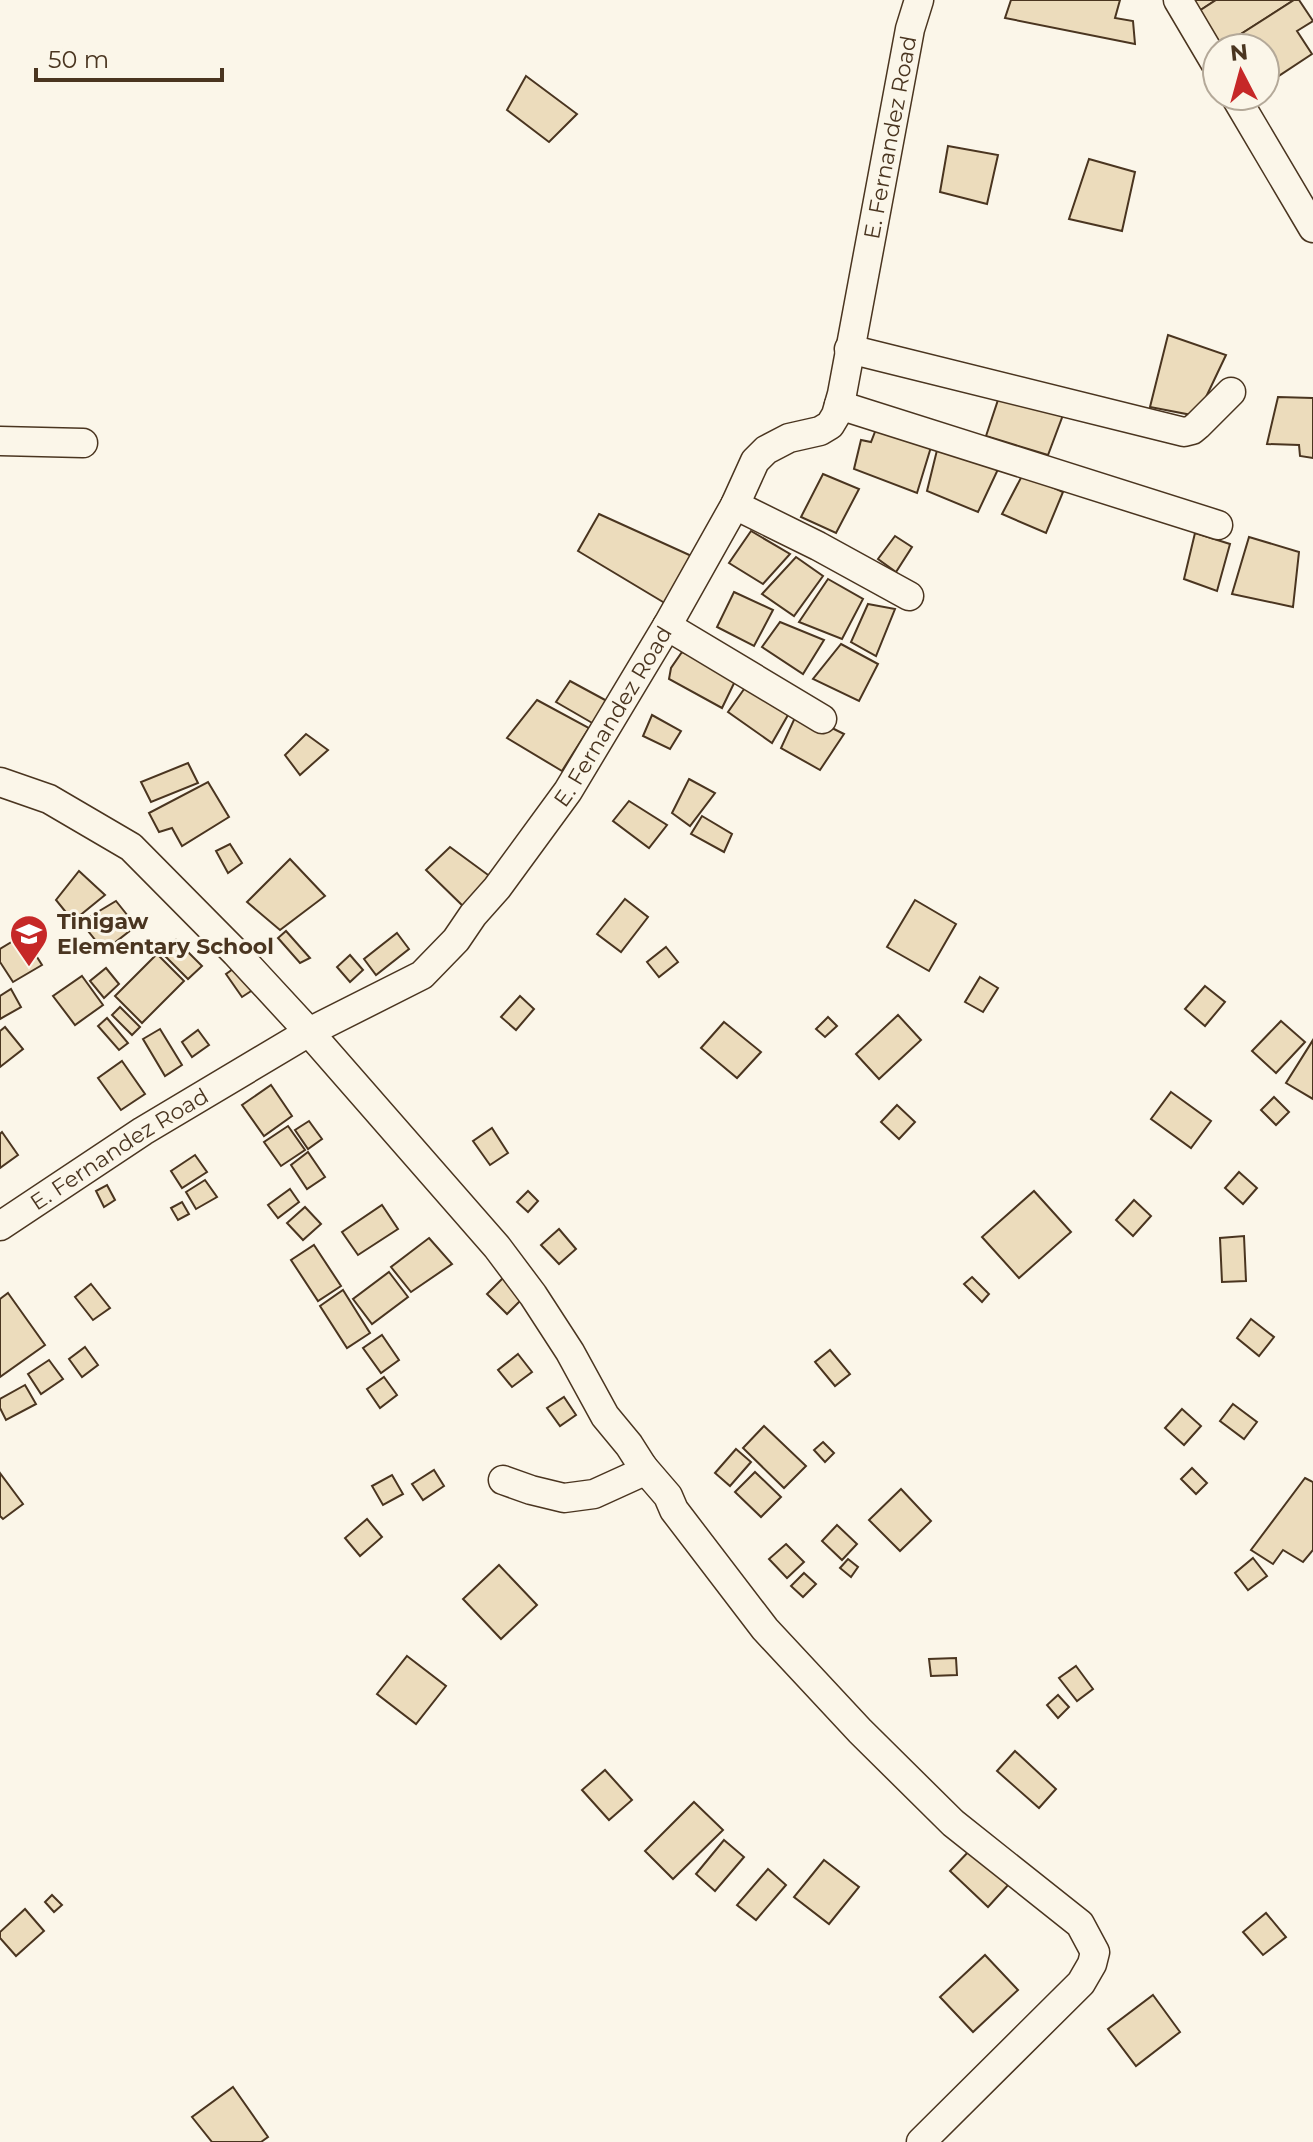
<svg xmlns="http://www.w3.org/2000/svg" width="1313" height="2142" viewBox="0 0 1313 2142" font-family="Montserrat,sans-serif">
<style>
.building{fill:#ecdcbc;stroke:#4a3520;stroke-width:2}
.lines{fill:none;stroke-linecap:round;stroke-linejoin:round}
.minor-casing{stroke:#4a3520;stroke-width:31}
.minor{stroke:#fbf6e9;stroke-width:28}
.labels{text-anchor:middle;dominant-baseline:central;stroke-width:6;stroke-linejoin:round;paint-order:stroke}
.street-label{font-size:22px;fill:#4a3520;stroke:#fbf6e9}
.poi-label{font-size:22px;font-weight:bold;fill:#4a3520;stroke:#fbf6e9;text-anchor:start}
</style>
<rect width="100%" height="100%" fill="#fbf6e9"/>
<g class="building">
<polygon points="1011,0 1120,0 1115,18 1133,21 1135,44 1005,18"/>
<polygon points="1188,0 1216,0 1196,13"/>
<polygon points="1216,0 1294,0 1219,48 1196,13"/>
<polygon points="1294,0 1299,0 1313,21 1297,31 1312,54 1265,85 1265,48 1219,48"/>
<polygon points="526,76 577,114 549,142 507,110"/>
<polygon points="948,146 998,155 987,204 940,192"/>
<polygon points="1089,159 1135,172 1122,231 1069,219"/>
<polygon points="1168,335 1226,355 1197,416 1150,407"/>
<polygon points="1278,397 1313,398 1313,458 1300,456 1299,445 1267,444"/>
<polygon points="998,400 1063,415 1048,455 986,436"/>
<polygon points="878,424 931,447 917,493 854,469 861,440 871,442"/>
<polygon points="939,442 1000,465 978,512 927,491"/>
<polygon points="823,474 859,489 836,533 801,517"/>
<polygon points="1023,474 1063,492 1046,533 1002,514"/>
<polygon points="599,514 696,558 668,605 578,551"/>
<polygon points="751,531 790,554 763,584 729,563"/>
<polygon points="1195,533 1230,544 1217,591 1184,579"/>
<polygon points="895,536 912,547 896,572 878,559"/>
<polygon points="1249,537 1299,552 1293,607 1232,594"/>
<polygon points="796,557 823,576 794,616 762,594"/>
<polygon points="828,579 863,599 842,639 799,622"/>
<polygon points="734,592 773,610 754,646 717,627"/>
<polygon points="868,604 895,609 876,656 851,642"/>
<polygon points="780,622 824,640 803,674 762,647"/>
<polygon points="841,644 878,664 859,701 813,679"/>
<polygon points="682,652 738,675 722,708 669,679 671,668"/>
<polygon points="570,681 607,701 594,724 556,702"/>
<polygon points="749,682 792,708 772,743 728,712"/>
<polygon points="537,700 589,728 562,771 507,738"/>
<polygon points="798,711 844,734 820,770 781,748"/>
<polygon points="652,715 681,731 670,749 643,736"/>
<polygon points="306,734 328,750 300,775 285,755"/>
<polygon points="188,763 198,783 151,802 141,782"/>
<polygon points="689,779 715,793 690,826 672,813"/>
<polygon points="208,782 229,817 182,846 172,828 159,832 149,813"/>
<polygon points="629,801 667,825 649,848 613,821"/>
<polygon points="702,816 732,834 724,852 691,834"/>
<polygon points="230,844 242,863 228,873 216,851"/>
<polygon points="450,847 495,880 466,909 426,870"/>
<polygon points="290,859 325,896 280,930 247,902"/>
<polygon points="79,871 105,895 73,921 56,900"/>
<polygon points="625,899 648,917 621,952 597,934"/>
<polygon points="915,900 956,924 929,971 887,947"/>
<polygon points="116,901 136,926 104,951 81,922"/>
<polygon points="286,931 310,958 300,963 278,938"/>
<polygon points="397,933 409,949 376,975 364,959"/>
<polygon points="23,935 42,965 13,982 0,962 0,949"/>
<polygon points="176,940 202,966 188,979 162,953"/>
<polygon points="666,947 678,962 659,977 647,962"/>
<polygon points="157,954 184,981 142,1023 115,996"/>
<polygon points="350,955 363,970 350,982 337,967"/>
<polygon points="246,960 262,984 242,997 226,974"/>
<polygon points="106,968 119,984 104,998 90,981"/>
<polygon points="82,976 103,1005 75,1025 53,996"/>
<polygon points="980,977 998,988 983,1012 965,1002"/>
<polygon points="1205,986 1225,1002 1205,1026 1185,1009"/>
<polygon points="11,989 21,1007 0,1019 0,996"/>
<polygon points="520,996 534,1009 516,1030 501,1017"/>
<polygon points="120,1007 140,1027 132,1035 112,1015"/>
<polygon points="898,1015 921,1040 879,1079 856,1054"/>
<polygon points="828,1017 837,1026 825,1037 816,1029"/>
<polygon points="107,1018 128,1043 119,1050 98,1026"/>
<polygon points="1281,1021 1305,1042 1276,1073 1252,1051"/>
<polygon points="724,1022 761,1052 737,1078 701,1048"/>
<polygon points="5,1027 23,1049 0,1067 0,1031"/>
<polygon points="160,1029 182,1065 165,1076 143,1039"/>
<polygon points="198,1030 209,1045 192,1057 182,1042"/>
<polygon points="1313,1040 1313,1099 1286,1083"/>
<polygon points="122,1061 145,1094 121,1110 98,1078"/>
<polygon points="271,1085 292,1116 264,1136 242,1105"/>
<polygon points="1171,1092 1211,1121 1191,1148 1151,1119"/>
<polygon points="1274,1097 1289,1112 1276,1125 1261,1110"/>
<polygon points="897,1105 915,1122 899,1139 881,1122"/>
<polygon points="309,1121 322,1139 308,1149 295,1130"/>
<polygon points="288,1126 305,1150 281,1166 264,1142"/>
<polygon points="492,1128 508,1153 490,1165 473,1141"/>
<polygon points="2,1132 18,1155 0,1168 0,1134"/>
<polygon points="308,1152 325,1177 307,1189 291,1165"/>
<polygon points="195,1155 207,1172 182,1188 171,1171"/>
<polygon points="1239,1172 1257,1188 1243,1204 1225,1188"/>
<polygon points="205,1180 217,1197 196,1209 186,1192"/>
<polygon points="107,1185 115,1200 104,1207 96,1191"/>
<polygon points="290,1189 299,1202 278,1218 268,1205"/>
<polygon points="528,1191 538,1201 528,1212 517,1202"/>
<polygon points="1034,1191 1071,1232 1019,1278 982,1237"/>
<polygon points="1134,1200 1151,1216 1133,1236 1116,1220"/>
<polygon points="182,1202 189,1214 178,1220 171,1208"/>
<polygon points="382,1205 398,1229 358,1255 342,1232"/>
<polygon points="305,1207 321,1224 303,1240 287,1223"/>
<polygon points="559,1229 576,1249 559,1264 541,1245"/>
<polygon points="1244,1236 1246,1281 1222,1282 1220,1238"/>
<polygon points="429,1238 452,1264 411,1292 391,1267"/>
<polygon points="314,1245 341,1286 318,1301 291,1260"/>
<polygon points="389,1272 408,1297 372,1324 353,1299"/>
<polygon points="506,1275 526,1295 507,1314 487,1294"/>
<polygon points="972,1277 989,1294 982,1302 964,1284"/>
<polygon points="91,1284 110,1308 93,1320 75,1297"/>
<polygon points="343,1290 370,1333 347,1348 320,1306"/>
<polygon points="8,1293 45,1345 0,1377 0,1299"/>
<polygon points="1251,1319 1274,1337 1259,1356 1237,1338"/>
<polygon points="382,1335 399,1360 381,1373 363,1348"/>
<polygon points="85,1347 98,1365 82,1377 69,1359"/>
<polygon points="830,1350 850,1374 835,1386 815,1362"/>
<polygon points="518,1354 532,1372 512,1387 498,1370"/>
<polygon points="49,1360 63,1379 41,1394 28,1374"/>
<polygon points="384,1377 397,1395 380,1408 367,1389"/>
<polygon points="25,1385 36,1404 6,1420 0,1408 0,1399"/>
<polygon points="564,1397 576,1415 560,1426 547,1408"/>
<polygon points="1233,1404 1257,1422 1244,1439 1220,1421"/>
<polygon points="1182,1409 1201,1426 1184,1445 1165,1428"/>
<polygon points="764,1426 806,1466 784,1488 743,1448"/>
<polygon points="823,1442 834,1453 825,1462 814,1450"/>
<polygon points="736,1449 751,1462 730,1486 715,1473"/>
<polygon points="1192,1468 1207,1483 1196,1494 1181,1479"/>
<polygon points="434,1470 444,1486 423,1500 412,1484"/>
<polygon points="755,1472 781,1497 761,1517 735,1492"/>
<polygon points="0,1473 23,1504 3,1519 0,1516"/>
<polygon points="392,1475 403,1494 383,1505 372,1486"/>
<polygon points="1305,1478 1313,1482 1313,1550 1303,1562 1283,1550 1273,1564 1251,1550"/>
<polygon points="901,1489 931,1521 900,1551 869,1520"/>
<polygon points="367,1519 382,1537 360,1556 345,1538"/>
<polygon points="837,1525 857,1544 842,1560 822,1541"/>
<polygon points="786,1544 804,1562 787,1578 769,1559"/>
<polygon points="1253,1558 1267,1576 1248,1590 1235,1573"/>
<polygon points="848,1559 858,1567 851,1577 840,1568"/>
<polygon points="499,1565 537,1605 501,1639 463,1599"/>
<polygon points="804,1573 816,1584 803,1597 791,1586"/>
<polygon points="407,1656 446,1686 416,1724 377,1694"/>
<polygon points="956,1658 957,1675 931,1676 929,1659"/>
<polygon points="1076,1666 1093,1689 1077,1701 1059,1678"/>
<polygon points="1058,1695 1069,1707 1058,1718 1047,1705"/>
<polygon points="1015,1751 1056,1789 1039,1808 997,1771"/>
<polygon points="605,1770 632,1800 609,1820 582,1790"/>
<polygon points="694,1802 723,1830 673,1879 645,1851"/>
<polygon points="724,1840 744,1857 715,1891 696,1874"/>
<polygon points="972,1848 1010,1883 988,1907 950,1871"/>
<polygon points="824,1860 859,1887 829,1924 794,1897"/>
<polygon points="768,1869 786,1885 756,1920 737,1905"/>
<polygon points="52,1895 62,1905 54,1912 45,1902"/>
<polygon points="25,1909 44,1931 16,1956 0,1938 0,1932"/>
<polygon points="1266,1913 1286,1937 1263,1955 1243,1932"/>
<polygon points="985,1955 1018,1990 973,2032 940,1997"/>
<polygon points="1153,1995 1180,2032 1136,2066 1108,2029"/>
<polygon points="233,2087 268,2137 261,2142 212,2142 192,2117"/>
</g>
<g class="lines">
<defs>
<g id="minor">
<polyline points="1178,0 1217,66"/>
<polyline points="1235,96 1313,228"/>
<polyline points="849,349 1184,432 1192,430 1198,425 1231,392"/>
<polyline points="839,405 1218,525"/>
<polyline points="0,441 83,443"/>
<polyline points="735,505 818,546 909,596"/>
<polyline points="667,626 822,719"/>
<polyline points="0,782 49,799 131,847 236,953 309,1032 497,1247 533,1295 570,1352 605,1416 629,1445 643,1467 668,1496 674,1510 765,1629 860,1731 953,1823 1080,1924 1095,1952 1092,1964 1081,1983 921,2142"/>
<path id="s1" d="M 0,1226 L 143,1131 L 309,1032 L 422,975 L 456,940 L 473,915 L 497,888 L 568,791 L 667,626 L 735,505 L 755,461 L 766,450 L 789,438 L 820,431 L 830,425 L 836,415 L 842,394 L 910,29 L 919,0"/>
<polyline points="503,1480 531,1490 564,1498 594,1494 638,1474 643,1467"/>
</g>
</defs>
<use href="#minor" class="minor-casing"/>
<use href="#minor" class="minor"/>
</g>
<defs>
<symbol id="school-pin" viewBox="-11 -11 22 30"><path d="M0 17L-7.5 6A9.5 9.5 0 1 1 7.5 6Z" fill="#c62828" stroke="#fbf6e9"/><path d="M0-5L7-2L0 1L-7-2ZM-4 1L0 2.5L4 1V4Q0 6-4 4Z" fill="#fff"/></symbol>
</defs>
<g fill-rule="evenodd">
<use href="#school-pin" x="7" y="912" width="44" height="60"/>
</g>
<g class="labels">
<g class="street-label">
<text stroke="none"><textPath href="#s1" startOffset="1486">E. Fernandez Road</textPath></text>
<text stroke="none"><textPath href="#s1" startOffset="814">E. Fernandez Road</textPath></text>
<text stroke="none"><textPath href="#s1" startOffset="142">E. Fernandez Road</textPath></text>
</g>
<g class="poi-label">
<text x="57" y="921">Tinigaw<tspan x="57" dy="25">Elementary School</tspan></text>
</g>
</g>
<g transform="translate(1241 72) rotate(354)"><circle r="38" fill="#fbf6e9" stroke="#b4a999" stroke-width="2"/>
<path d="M0-6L14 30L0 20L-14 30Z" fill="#c62828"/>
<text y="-12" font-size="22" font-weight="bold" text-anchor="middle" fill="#4a3520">N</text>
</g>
<path d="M36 68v12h186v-12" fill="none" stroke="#4a3520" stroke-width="4"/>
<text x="48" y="68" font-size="24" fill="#4a3520" stroke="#fbf6e9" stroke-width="6" paint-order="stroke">50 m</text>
</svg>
